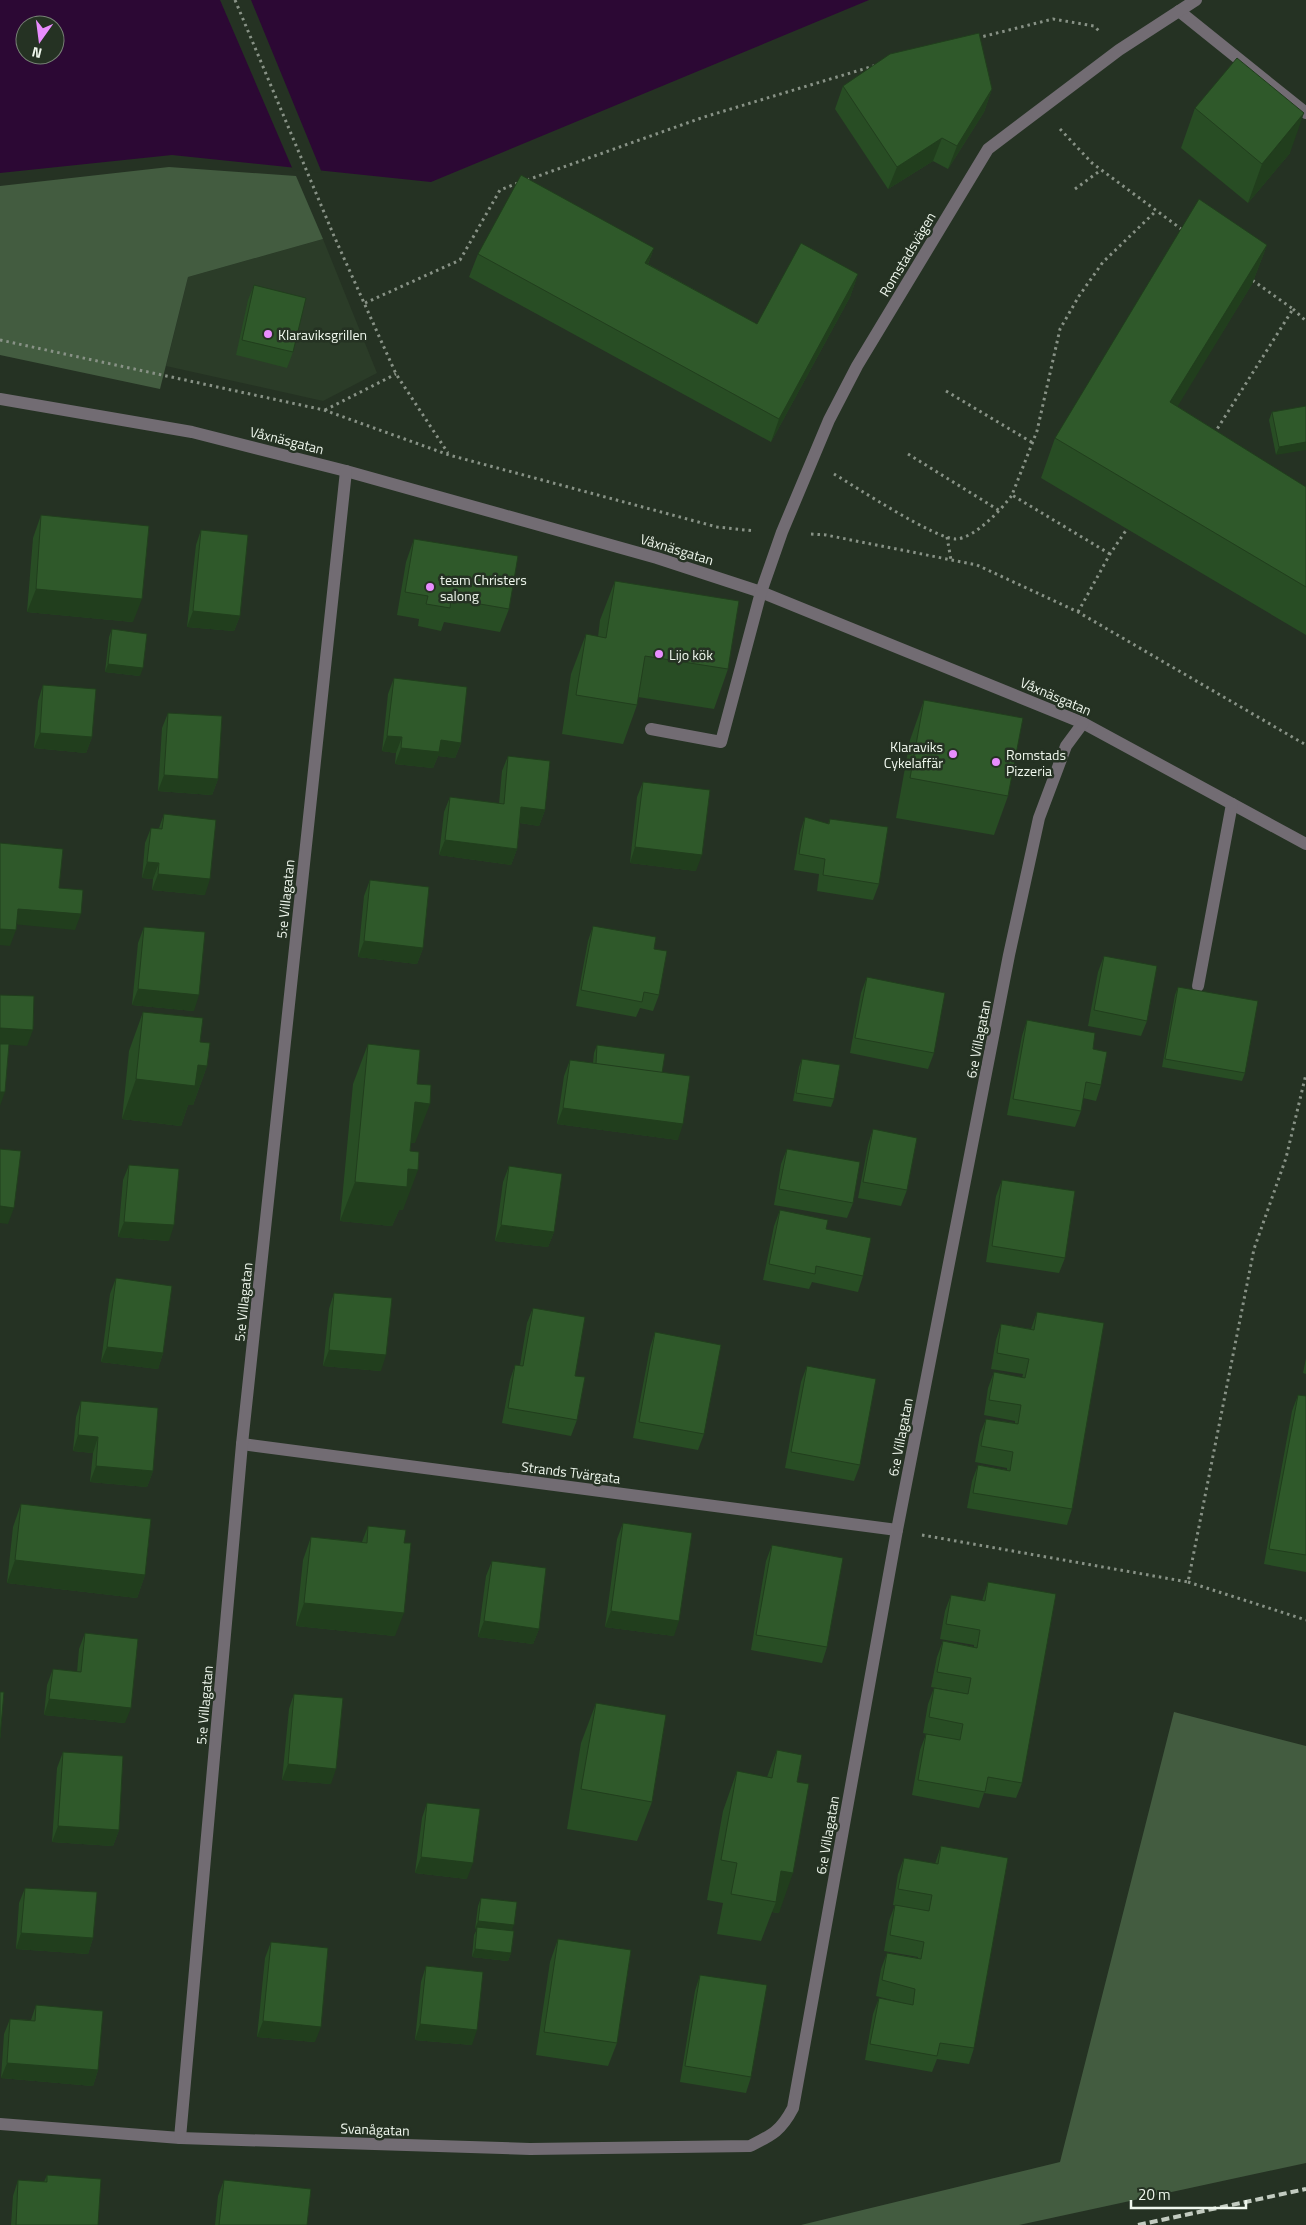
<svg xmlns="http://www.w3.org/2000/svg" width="1306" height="2225" viewBox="0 0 1306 2225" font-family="'Titillium Web',sans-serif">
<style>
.built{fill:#2b3c28}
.green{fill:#435c40}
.water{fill:#2c0834;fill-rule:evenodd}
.pier{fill:#253223}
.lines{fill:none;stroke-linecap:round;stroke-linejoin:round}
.path{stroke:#889286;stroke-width:3;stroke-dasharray:2.5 4;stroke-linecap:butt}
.minor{stroke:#726c73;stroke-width:12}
.rail{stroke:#c2cbc0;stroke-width:4;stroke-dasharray:8 4;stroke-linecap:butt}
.wall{fill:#284d24}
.shaded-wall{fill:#213e1d}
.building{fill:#2f592a;stroke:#213e1d}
.poi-dot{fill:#e98dfe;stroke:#253223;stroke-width:2}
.labels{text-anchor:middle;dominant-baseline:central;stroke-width:5;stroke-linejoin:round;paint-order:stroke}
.street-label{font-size:14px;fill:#eff7ed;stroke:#253223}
.poi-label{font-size:14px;fill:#eff7ed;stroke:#253223;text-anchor:start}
</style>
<rect width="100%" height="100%" fill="#253223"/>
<polygon class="built" points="323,239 377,373 323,401 166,366 188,277"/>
<g class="green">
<polygon points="169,167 296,176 323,239 188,277 160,389 0,355 0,186"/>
<polygon points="1174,1712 1306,1746 1306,2163 1019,2225 801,2225 1060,2162"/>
</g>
<path class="water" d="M 0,0 L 869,0 L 431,182 L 172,155 L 0,173 ZM 25,25 L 55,25 L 55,55 L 25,55 Z"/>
<polygon class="pier" points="220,0 251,0 322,173 293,170"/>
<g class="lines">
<g class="path">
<polyline points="235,0 334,236 396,374 448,453"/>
<polyline points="977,38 1053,19 1094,26 1100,32"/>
<polyline points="1060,129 1092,163 1184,231"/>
<polyline points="527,180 704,117 877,65"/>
<polyline points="1075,189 1101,170"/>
<polyline points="365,303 460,260 500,190 518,183"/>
<polyline points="1293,309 1306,321"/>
<polyline points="0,340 324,410 449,455 717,527 755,531"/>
<polyline points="946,391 1033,443"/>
<polyline points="325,410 396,374"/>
<polyline points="1214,434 1293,309 1252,280"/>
<polyline points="908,454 1000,511"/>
<path d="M 834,474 C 856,487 935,539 956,539 C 975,538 1002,509 1012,495"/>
<polyline points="811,534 826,535 977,565 1078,612 1306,745"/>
<polyline points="947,537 951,560"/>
<polyline points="1110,554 1012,495 1037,431 1060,329 1079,296 1103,262 1156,211"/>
<polyline points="1078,612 1110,554 1127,529"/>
<polyline points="922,1535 1188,1582 1254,1249 1286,1158 1306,1074"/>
<polyline points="1188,1582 1306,1620"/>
</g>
<g class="minor">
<polyline points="1179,11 1306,113"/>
<polyline points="0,399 192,432 346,471 657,558 761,592 1083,723 1306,844"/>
<polyline points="651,729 721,742 761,592 782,532 829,420 857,366 988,149 1119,50 1196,0"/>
<polyline points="1198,986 1232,804"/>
<polyline points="242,1444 897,1530"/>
<path d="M 0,2124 L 180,2138 L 530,2149 L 750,2146 C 772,2135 781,2131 793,2108 L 897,1530 L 1009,955 L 1039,818 L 1066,746 L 1083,723"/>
<polyline points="180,2138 242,1444 346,471"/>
</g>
<polyline class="rail" points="1138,2225 1306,2189"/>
</g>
<g class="wall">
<polygon points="843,86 992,89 984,112 948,169 933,161 888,189 835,109"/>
<polygon points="1195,108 1290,153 1248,203 1181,148"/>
<polygon points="1267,245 1252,284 1177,406 1306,487 1306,635 1041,478 1055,438"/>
<polygon points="654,248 648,264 757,324 858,274 850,297 771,442 469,277 478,254"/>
<polygon points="254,285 293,352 287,368 236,355 248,300"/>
<polygon points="1306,407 1276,455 1269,420 1272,412"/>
<polygon points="41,515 133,622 27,612 33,538"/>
<polygon points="201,530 240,616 234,631 187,627 196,545"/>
<polygon points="414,539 509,609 500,632 444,622 441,631 418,626 419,619 397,615 406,562"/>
<polygon points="615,581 728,669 714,709 638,697 637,705 623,744 562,734 571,674 586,634 598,637 600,620"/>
<polygon points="112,629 140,676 105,672 109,637"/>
<polygon points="394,678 461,743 455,758 438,756 433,768 395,764 396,753 382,751 388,694"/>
<polygon points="43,685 92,737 86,753 34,748 38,701"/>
<polygon points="924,700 1008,796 994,835 896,818 910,740"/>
<polygon points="168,713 218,779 212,795 158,791 162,728"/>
<polygon points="508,756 545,810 539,826 520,823 517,849 511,865 439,855 444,812 450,797 499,804 502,771"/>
<polygon points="643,782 696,871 630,863 637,797"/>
<polygon points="164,814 205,895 152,890 153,879 142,878 145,843 151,828 159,828"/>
<polygon points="805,817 828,824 830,819 879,884 873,900 817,891 819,874 794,870 800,833"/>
<polygon points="370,880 423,948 417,964 358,957 364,896"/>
<polygon points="593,926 654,949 659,995 653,1011 640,1008 636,1017 576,1006 588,941"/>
<polygon points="144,927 194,1011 132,1005 138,943"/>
<polygon points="1104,956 1147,1021 1141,1036 1088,1026 1098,972"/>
<polygon points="867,977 934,1053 928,1069 850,1053 861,993"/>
<polygon points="1178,987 1245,1073 1242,1081 1162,1067 1175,995"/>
<polygon points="143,1012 200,1042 207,1066 193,1105 188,1105 181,1126 122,1119 129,1051"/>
<polygon points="1027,1020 1093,1049 1101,1085 1096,1101 1083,1098 1081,1111 1075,1127 1007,1115 1022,1036"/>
<polygon points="368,1044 417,1084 415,1143 411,1143 403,1210 399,1210 392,1226 340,1221 353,1084"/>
<polygon points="597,1045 662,1073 678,1140 557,1124 564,1076 570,1060 593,1063 594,1053"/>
<polygon points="802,1059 834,1099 831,1107 793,1101 799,1067"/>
<polygon points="873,1129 907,1190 901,1206 858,1198 868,1145"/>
<polygon points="787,1149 853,1203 847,1218 774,1205 781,1164"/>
<polygon points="129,1165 169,1241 118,1237 123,1180"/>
<polygon points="509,1166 554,1232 548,1247 495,1241 503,1182"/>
<polygon points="1002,1180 1065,1258 1059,1273 986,1262 996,1196"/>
<polygon points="780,1210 826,1229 863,1276 858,1292 812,1282 809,1289 763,1280 774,1226"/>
<polygon points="116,1278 163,1353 158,1369 101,1362 110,1294"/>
<polygon points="334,1293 381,1371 323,1366 329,1309"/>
<polygon points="533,1308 575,1376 577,1420 571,1436 502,1423 510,1380 515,1365 520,1365 527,1323"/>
<polygon points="1037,1312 1072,1509 1067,1525 967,1508 972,1481 978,1465 1007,1470 1007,1468 975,1462 980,1434 986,1419 1015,1423 1015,1421 984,1415 988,1388 994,1372 1022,1378 1023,1374 991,1369 996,1340 1001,1324 1031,1329"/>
<polygon points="655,1332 704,1434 698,1450 633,1438 650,1348"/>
<polygon points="1306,1358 1306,1374 1303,1373"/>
<polygon points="807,1366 860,1465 854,1481 785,1468 801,1382"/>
<polygon points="1298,1395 1306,1396 1306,1572 1264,1564 1292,1411"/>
<polygon points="81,1401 153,1471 147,1487 90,1482 93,1453 73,1451 76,1417"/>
<polygon points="21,1504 145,1575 137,1598 7,1583 13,1527"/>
<polygon points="623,1523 674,1636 605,1627 617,1539"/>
<polygon points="368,1526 395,1636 296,1626 303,1560 311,1537 362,1542"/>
<polygon points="772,1545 827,1647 822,1663 751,1650 766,1561"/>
<polygon points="492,1561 539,1629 533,1644 478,1637 486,1576"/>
<polygon points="988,1582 1022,1783 1016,1798 984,1793 979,1808 912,1795 920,1750 926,1734 957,1740 923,1733 928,1704 934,1688 965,1693 931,1687 937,1657 943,1641 974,1647 974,1645 940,1639 945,1611 951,1595 982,1601"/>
<polygon points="85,1633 125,1723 44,1715 47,1685 53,1669 77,1672 79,1649"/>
<polygon points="294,1694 331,1784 282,1780 289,1709"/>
<polygon points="596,1703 652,1802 637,1841 567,1829 581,1743"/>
<polygon points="777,1750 797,1782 779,1913 772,1912 761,1941 717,1934 723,1903 707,1900 723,1811 737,1771 767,1777"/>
<polygon points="63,1752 119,1830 113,1846 52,1842 57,1768"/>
<polygon points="427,1803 467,1879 415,1873 422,1818"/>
<polygon points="941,1846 974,2048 969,2064 937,2059 932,2072 865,2060 873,2014 879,1998 903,2003 876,1996 881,1969 887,1953 918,1958 918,1957 884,1951 889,1921 895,1905 901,1906 893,1905 898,1874 904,1858 935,1864"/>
<polygon points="25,1888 93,1938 88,1954 16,1949 19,1903"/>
<polygon points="481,1898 512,1931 511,1953 508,1961 472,1957 474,1935 477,1929 475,1929 478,1906"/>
<polygon points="558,1939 617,2043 608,2066 536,2055 550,1962"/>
<polygon points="271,1942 315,2042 257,2037 265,1958"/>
<polygon points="426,1966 472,2045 415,2040 421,1982"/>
<polygon points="700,1975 751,2077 746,2093 680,2082 695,1991"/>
<polygon points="36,2005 98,2070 93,2086 1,2078 4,2034 10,2019 31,2020"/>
<polygon points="47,2175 98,2225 11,2225 13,2196 18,2180 44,2182"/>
<polygon points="224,2180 307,2225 215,2225 218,2196"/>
</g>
<g class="shaded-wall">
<polygon points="992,89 984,112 948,169 957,146"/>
<polygon points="1304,113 1290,153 1248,203 1262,164"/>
<polygon points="942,138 933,161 888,189 897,167"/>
<polygon points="1267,245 1252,284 1156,442 1170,402"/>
<polygon points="654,248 645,271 645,263"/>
<polygon points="858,274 850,297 771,442 779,419"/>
<polygon points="1306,442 1306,450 1276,455 1279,447"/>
<polygon points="36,589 142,599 133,622 27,612"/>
<polygon points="193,611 240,616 234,631 187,627"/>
<polygon points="108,664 143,668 140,676 105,672"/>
<polygon points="40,733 92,737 86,753 34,748"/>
<polygon points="387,736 402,737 396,753 382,751"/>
<polygon points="441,740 461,743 455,758 438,756 433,768 395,764 401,748"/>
<polygon points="164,775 218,779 212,795 158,791"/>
<polygon points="521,807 545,810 539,826 515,822"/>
<polygon points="445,840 517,849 511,865 439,855"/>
<polygon points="635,847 702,855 696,871 630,863"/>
<polygon points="147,862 159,863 153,879 142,878"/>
<polygon points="158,874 210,879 205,895 152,890"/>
<polygon points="18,909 81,914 75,930 12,924"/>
<polygon points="0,929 16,930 10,946 0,945"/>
<polygon points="364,941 423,948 417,964 358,957"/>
<polygon points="138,989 199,995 194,1011 132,1005"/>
<polygon points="0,1028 33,1030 27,1046 0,1044"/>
<polygon points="198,1065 207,1066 193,1105 188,1105 181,1126 122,1119 136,1079"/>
<polygon points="0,1092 5,1092 0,1106"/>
<polygon points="415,1102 430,1104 415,1143 400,1142"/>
<polygon points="563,1108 683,1124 678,1140 557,1124"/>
<polygon points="408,1169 418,1170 403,1210 399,1210 392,1226 340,1221 355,1182"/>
<polygon points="0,1206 14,1208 8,1224 0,1223"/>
<polygon points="124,1222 174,1225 169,1241 118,1237"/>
<polygon points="501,1225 554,1232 548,1247 495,1241"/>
<polygon points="107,1347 163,1353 158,1369 101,1362"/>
<polygon points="329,1350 386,1355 381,1371 323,1366"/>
<polygon points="78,1435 98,1437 93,1453 73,1451"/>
<polygon points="96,1466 153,1471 147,1487 90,1482"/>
<polygon points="15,1560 145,1575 137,1598 7,1583"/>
<polygon points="304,1603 404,1613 395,1636 296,1626"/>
<polygon points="611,1611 679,1621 674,1636 605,1627"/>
<polygon points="484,1621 539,1629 533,1644 478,1637"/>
<polygon points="49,1699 131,1708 125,1723 44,1715"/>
<polygon points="288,1764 336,1769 331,1784 282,1780"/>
<polygon points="58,1826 119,1830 113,1846 52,1842"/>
<polygon points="421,1857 473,1863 467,1879 415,1873"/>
<polygon points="781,1871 793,1873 779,1913 772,1912 776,1902"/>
<polygon points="478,1921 514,1925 511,1933 475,1929"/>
<polygon points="21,1933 93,1938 88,1954 16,1949"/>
<polygon points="475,1949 511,1953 508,1961 472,1957"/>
<polygon points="263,2021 321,2027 315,2042 257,2037"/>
<polygon points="420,2024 477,2030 472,2045 415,2040"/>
<polygon points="7,2063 98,2070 93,2086 1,2078"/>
</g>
<g class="building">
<polygon points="979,33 992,89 957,146 942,138 897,167 843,86 890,54"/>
<polygon points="1237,58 1304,113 1262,164 1195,108"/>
<polygon points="521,175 654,248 645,263 757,324 801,243 858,274 779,419 478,254"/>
<polygon points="1199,199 1267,245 1170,402 1306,487 1306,587 1055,438"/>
<polygon points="254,285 306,298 293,352 242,340"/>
<polygon points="1306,406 1306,442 1279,447 1272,412"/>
<polygon points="41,515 149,526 142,599 36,589"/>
<polygon points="201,530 248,535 240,616 193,611"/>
<polygon points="414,539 518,556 509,609 451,599 450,608 426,604 428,596 405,592"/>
<polygon points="615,581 739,601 728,669 645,656 637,705 576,695 586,634 606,638"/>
<polygon points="112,629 147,634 143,668 108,664"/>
<polygon points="394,678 467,687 461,743 441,740 439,752 401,748 402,737 387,736"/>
<polygon points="43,685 96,689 92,737 40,733"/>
<polygon points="924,700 1023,718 1008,796 910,778"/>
<polygon points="168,713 222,716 218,779 164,775"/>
<polygon points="508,756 550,761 545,810 521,807 517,849 445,840 450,797 504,804"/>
<polygon points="643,782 710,790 702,855 635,847"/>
<polygon points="164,814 216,820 210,879 158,874 159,863 147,862 151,828 162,829"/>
<polygon points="805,817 829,824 830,819 888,827 879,884 823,875 825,859 799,854"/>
<polygon points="0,843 63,849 59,888 83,890 81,914 18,909 16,930 0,929"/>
<polygon points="370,880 429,887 423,948 364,941"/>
<polygon points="593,926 656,937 654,949 667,951 659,995 644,992 642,1002 581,990"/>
<polygon points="144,927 205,932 199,995 138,989"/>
<polygon points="1104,956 1157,966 1147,1021 1094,1010"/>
<polygon points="867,977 945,993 934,1053 855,1038"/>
<polygon points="1178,987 1258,1001 1245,1073 1165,1059"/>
<polygon points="0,995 34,996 33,1030 0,1028"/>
<polygon points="143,1012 203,1018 200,1042 210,1043 207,1066 198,1065 195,1086 136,1079"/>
<polygon points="1027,1020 1095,1033 1093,1049 1107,1052 1101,1085 1086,1082 1081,1111 1013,1099"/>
<polygon points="0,1044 9,1044 5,1092 0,1092"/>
<polygon points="368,1044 420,1050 417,1084 431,1085 430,1104 415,1102 410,1151 419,1152 418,1170 408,1169 407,1187 355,1182"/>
<polygon points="597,1045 665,1054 662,1073 596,1064"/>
<polygon points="802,1059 840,1065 834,1099 796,1093"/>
<polygon points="570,1060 690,1076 683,1124 563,1108"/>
<polygon points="873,1129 917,1138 907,1190 863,1182"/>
<polygon points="0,1149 21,1151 14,1208 0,1206"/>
<polygon points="787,1149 860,1162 853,1203 779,1189"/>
<polygon points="129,1165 179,1169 174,1225 124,1222"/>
<polygon points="509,1166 562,1174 554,1232 501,1225"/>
<polygon points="1002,1180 1075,1191 1065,1258 992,1246"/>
<polygon points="780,1210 828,1220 826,1229 871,1238 863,1276 816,1266 815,1274 769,1264"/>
<polygon points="116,1278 172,1286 163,1353 107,1347"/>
<polygon points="334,1293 392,1298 386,1355 329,1350"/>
<polygon points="533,1308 585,1317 575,1376 585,1377 577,1420 508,1408 515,1365 523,1366"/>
<polygon points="1037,1312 1104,1323 1072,1509 973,1493 978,1465 1010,1471 1013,1452 981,1446 986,1419 1018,1424 1021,1405 989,1400 994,1372 1025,1378 1029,1359 997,1353 1001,1324 1034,1330"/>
<polygon points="655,1332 721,1345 704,1434 639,1422"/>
<polygon points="807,1366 876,1379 860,1465 791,1452"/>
<polygon points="1298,1395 1306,1396 1306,1555 1269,1549"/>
<polygon points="81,1401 158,1408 153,1471 96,1466 98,1437 78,1435"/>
<polygon points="21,1504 151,1519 145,1575 15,1560"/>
<polygon points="623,1523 692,1533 679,1621 611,1611"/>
<polygon points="368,1526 406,1530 404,1543 411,1543 404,1613 304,1603 311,1537 367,1543"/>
<polygon points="772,1545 843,1558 827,1647 756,1635"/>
<polygon points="492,1561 546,1568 539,1629 484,1621"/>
<polygon points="988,1582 1056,1594 1022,1783 988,1777 985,1792 918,1780 926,1734 960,1740 963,1724 929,1717 934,1688 968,1694 971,1678 937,1672 943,1641 977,1648 980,1630 946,1624 951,1595 985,1601"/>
<polygon points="85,1633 138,1639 131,1708 49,1699 53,1669 81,1672"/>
<polygon points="0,1692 4,1692 0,1738"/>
<polygon points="294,1694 343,1698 336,1769 288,1764"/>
<polygon points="596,1703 666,1715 652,1802 581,1789"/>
<polygon points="777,1750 802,1755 797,1782 809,1784 793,1873 781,1871 776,1902 731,1894 737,1863 721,1860 737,1771 772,1778"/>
<polygon points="63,1752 123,1756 119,1830 58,1826"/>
<polygon points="427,1803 480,1809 473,1863 421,1857"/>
<polygon points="941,1846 1008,1858 974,2048 940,2043 937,2056 870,2044 879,1998 913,2005 915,1989 882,1980 887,1953 921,1959 924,1942 890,1935 895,1905 929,1911 932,1895 898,1889 904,1858 938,1864"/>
<polygon points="25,1888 97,1892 93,1938 21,1933"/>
<polygon points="481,1898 517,1902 514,1925 478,1921"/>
<polygon points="477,1927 514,1931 511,1953 475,1949"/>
<polygon points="558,1939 631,1950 617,2043 544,2032"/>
<polygon points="271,1942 328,1948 321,2027 263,2021"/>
<polygon points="426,1966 483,1972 477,2030 420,2024"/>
<polygon points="700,1975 767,1985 751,2077 685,2066"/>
<polygon points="36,2005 103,2011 98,2070 7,2063 10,2019 35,2021"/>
<polygon points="47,2175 101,2179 98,2225 16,2225 18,2180 47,2182"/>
<polygon points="224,2180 311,2189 307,2225 219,2225"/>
</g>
<g class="poi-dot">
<circle cx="268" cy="334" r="5"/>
<circle cx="430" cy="587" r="5"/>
<circle cx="659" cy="654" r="5"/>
<circle cx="953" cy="754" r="5"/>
<circle cx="996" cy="762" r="5"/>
</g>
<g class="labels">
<g class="street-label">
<text transform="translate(907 254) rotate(-59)">Romstadsvägen</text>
<text transform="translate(287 440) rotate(14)">Våxnäsgatan</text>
<text transform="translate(677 549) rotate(17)">Våxnäsgatan</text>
<text transform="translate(1056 696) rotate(23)">Våxnäsgatan</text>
<text transform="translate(285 899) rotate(-84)">5:e Villagatan</text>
<text transform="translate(978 1039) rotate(-79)">6:e Villagatan</text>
<text transform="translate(243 1302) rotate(-84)">5:e Villagatan</text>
<text transform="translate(900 1437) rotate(-79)">6:e Villagatan</text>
<text transform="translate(571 1472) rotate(7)">Strands Tvärgata</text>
<text transform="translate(204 1705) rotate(-85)">5:e Villagatan</text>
<text transform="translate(827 1835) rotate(-80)">6:e Villagatan</text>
<text transform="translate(375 2129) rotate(2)">Svanågatan</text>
</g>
<g class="poi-label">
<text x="278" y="334">Klaraviksgrillen</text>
<text x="440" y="579">team Christers<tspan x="440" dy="16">salong</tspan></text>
<text x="669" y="654">Lijo kök</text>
<text x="943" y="746" text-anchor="end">Klaraviks<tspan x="943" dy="16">Cykelaffär</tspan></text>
<text x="1006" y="754">Romstads<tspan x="1006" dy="16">Pizzeria</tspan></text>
</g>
</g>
<g transform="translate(40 40) rotate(194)"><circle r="24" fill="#253223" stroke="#768174"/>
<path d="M0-4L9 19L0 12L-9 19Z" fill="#e98dfe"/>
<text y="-8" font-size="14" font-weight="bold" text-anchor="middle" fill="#eff7ed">N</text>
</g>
<path d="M1131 2200v8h115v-8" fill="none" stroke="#eff7ed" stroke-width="2.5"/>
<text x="1138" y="2200" font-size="15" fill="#eff7ed" stroke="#253223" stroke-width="4" paint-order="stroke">20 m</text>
</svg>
